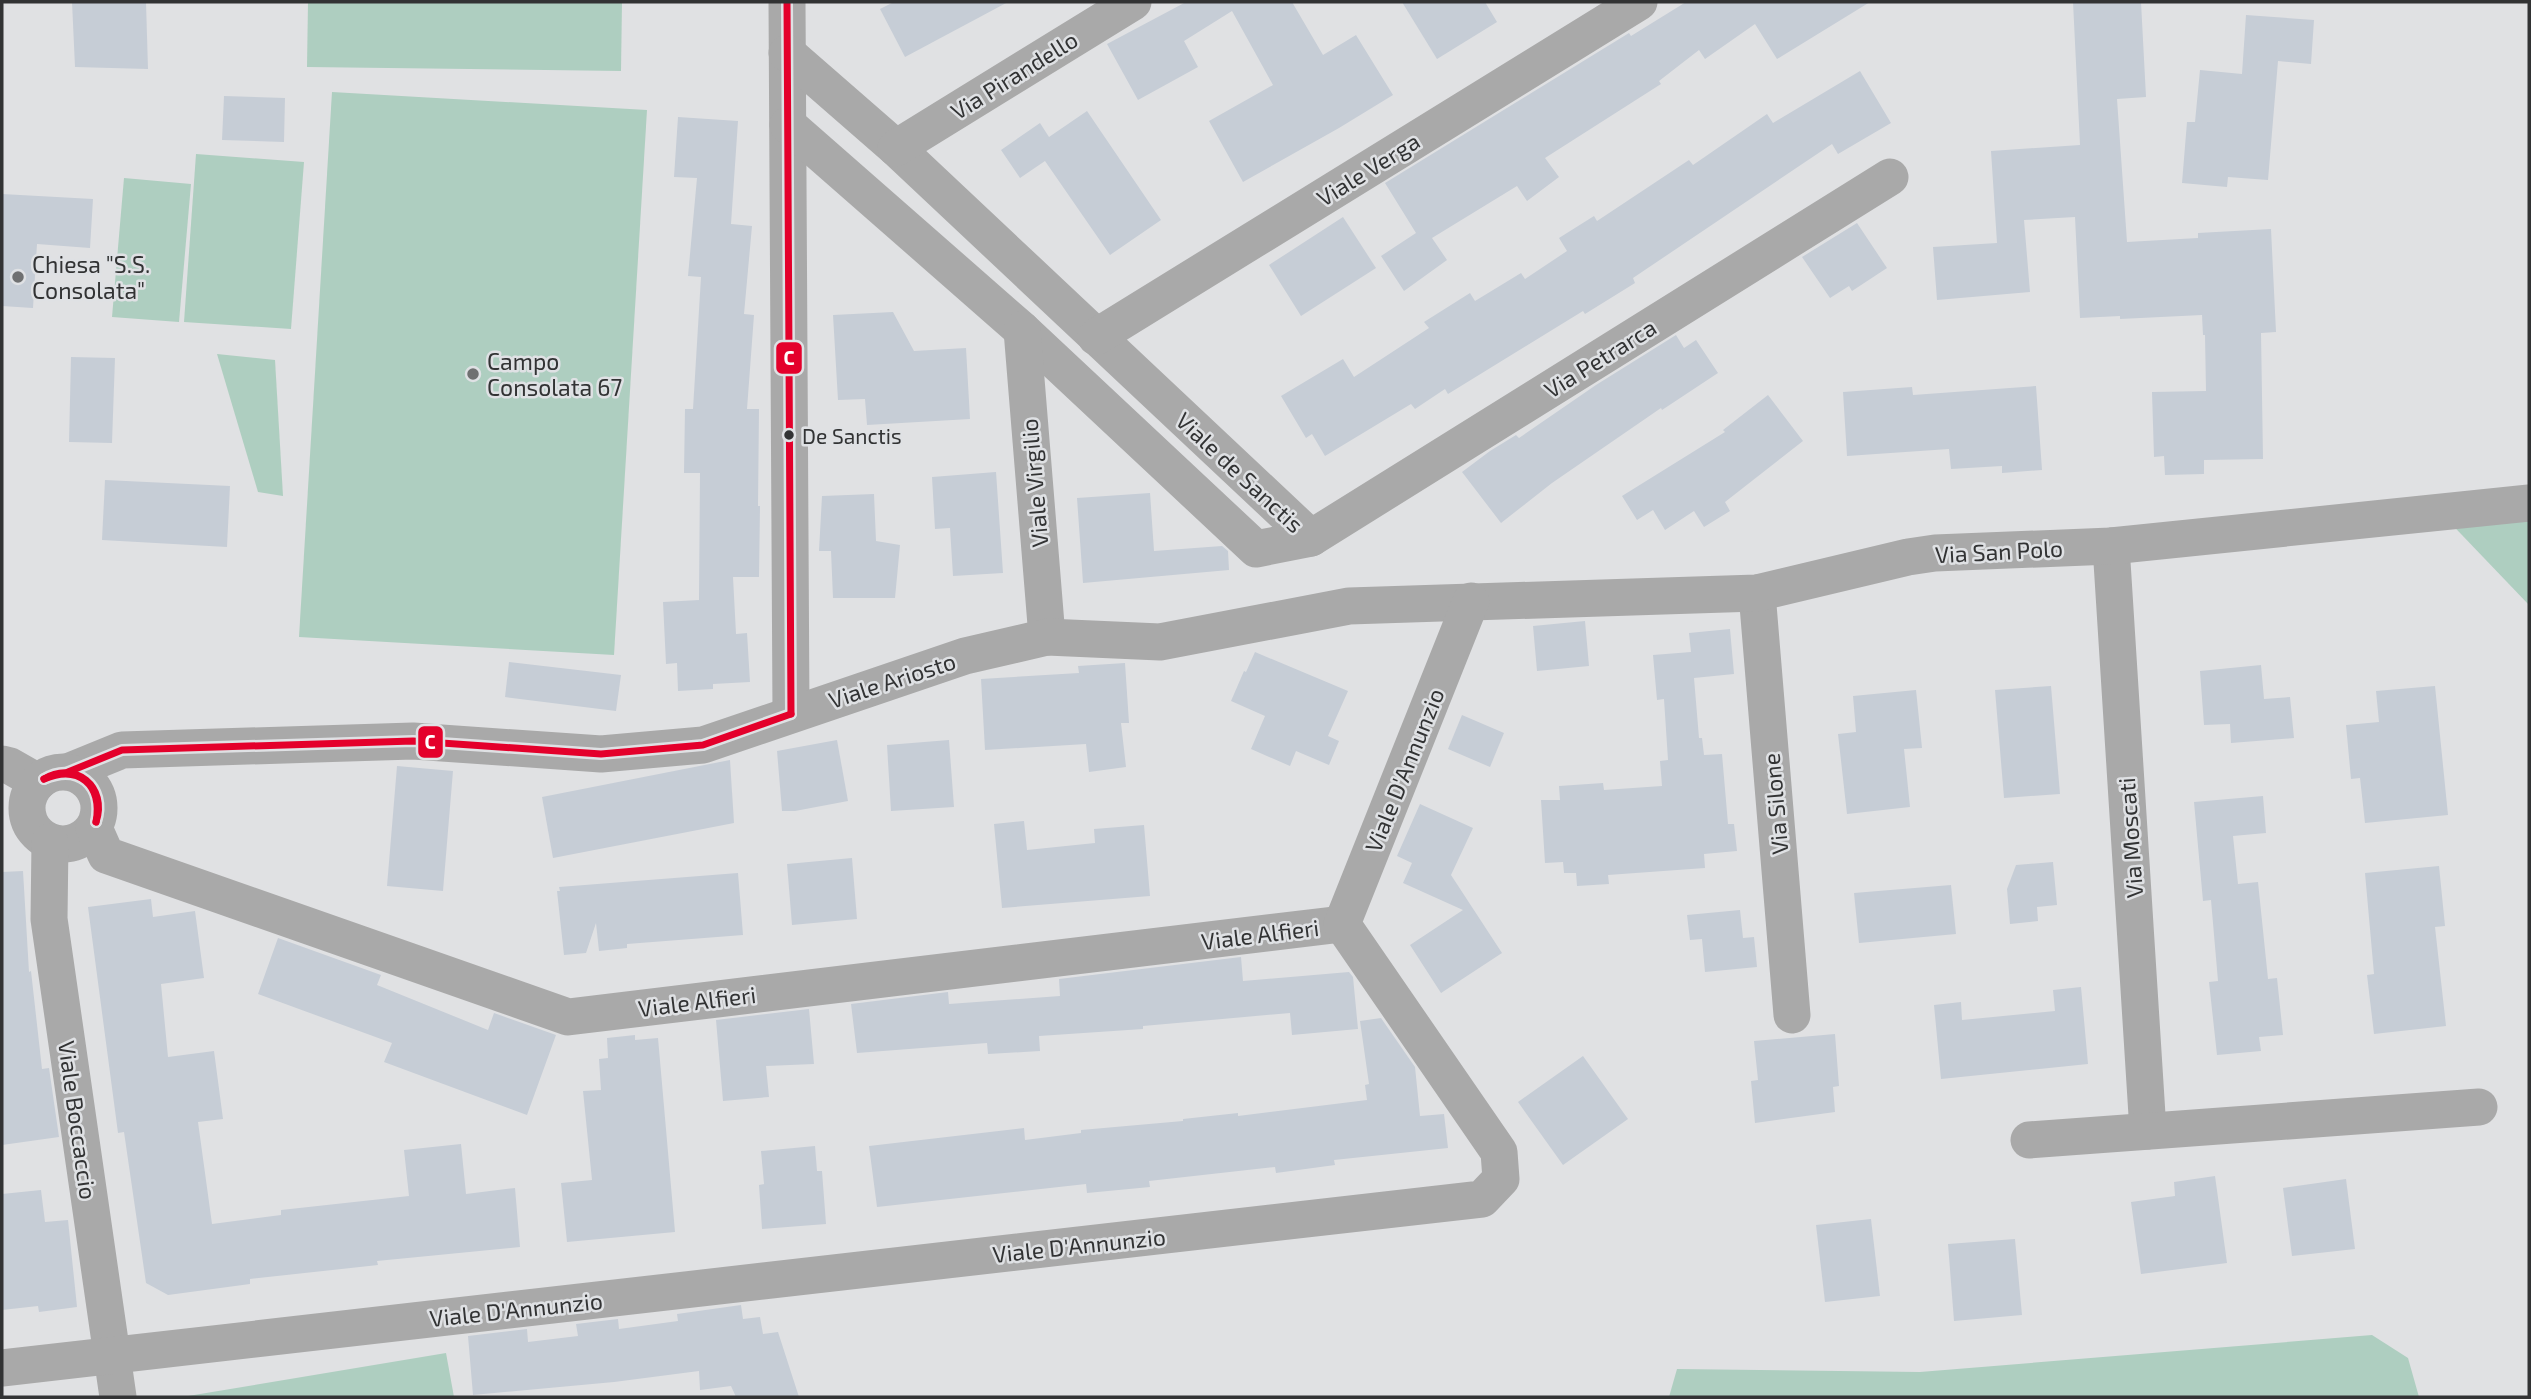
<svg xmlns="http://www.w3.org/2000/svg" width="2531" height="1399" viewBox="0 0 2531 1399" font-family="'Exo 2',sans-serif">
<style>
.green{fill:#aecec0}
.building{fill:#c6cdd6}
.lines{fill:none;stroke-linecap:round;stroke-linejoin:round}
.minor{stroke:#a9a9a9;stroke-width:37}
.bus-1-casing{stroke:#dfe1e4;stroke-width:12}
.bus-1{stroke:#e4002b;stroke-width:7}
.poi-dot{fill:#6f7071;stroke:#dfe1e4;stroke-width:2.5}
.bus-dot{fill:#323334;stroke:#dfe1e4;stroke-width:2.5}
.labels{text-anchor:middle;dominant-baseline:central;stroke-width:5;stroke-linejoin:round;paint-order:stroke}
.bus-label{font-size:21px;fill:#323334;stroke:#dfe1e4;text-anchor:start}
.street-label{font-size:23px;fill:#323334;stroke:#dfe1e4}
.poi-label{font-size:23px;fill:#323334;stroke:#dfe1e4;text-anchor:start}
.line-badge{stroke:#dfe1e4;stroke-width:2.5}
.badge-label{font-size:19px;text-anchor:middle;font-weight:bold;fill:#fff}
</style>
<rect width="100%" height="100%" fill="#e0e1e3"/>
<g class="green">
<polygon points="308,2 622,2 621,71 307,67"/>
<polygon points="332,92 647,110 614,655 299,637"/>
<polygon points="196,154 304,162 291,329 184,322"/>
<polygon points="124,178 191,184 179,322 112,317"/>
<polygon points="217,354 275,360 283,496 258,492"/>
<polygon points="2529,497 2529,605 2439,511"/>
<polygon points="2372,1335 2408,1358 2419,1397 1669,1397 1677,1369 1920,1372"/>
<polygon points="446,1353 454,1397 182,1397"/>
</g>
<g class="building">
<polygon points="72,2 146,2 148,69 75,67"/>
<polygon points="894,2 1008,2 905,57 880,9"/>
<polygon points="1186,2 1292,2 1323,55 1356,35 1393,95 1339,128 1243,182 1209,121 1273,85 1232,11 1184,41 1198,67 1138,100 1107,44"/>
<polygon points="1402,2 1485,2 1497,22 1437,59"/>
<polygon points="1686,2 1870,2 1777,59 1755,24 1705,59 1699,50 1659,81 1661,84 1545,158 1559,177 1527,201 1517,186 1432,238 1447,260 1404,291 1381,256 1416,233 1385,183 1629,33 1631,36"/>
<polygon points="2073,2 2141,2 2146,97 2117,99 2127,242 2198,238 2198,233 2271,229 2276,332 2261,333 2263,459 2204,460 2204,474 2165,475 2164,456 2154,457 2152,392 2206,391 2205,335 2203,335 2202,315 2120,319 2120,316 2080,318 2075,217 2024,220 2030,292 1937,300 1933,247 1997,243 1991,151 2080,145"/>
<polygon points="2246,15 2314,20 2311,64 2278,61 2268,180 2228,177 2227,187 2182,183 2187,122 2195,122 2200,70 2242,74"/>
<polygon points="1860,71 1891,123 1838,154 1832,144 1633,278 1635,283 1585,314 1583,311 1448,394 1445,389 1415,409 1411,404 1325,456 1312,434 1306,438 1281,396 1343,359 1354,377 1429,328 1424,322 1470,293 1475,301 1521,273 1525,279 1567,251 1559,238 1594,216 1597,221 1689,160 1693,165 1767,114 1773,123"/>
<polygon points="224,96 285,98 284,142 222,140"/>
<polygon points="1087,111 1161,220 1110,255 1045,161 1020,178 1001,150 1040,123 1049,137"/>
<polygon points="678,117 738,121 731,224 752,226 744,314 754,315 747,409 759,409 758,506 760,506 759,577 733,577 736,634 747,633 750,682 713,684 713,689 678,691 677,663 666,664 663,602 699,600 700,473 684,473 685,409 693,409 701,277 688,276 697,178 674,177"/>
<polygon points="2,194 93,199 90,248 37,244 33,308 2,306"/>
<polygon points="1343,217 1376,268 1301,316 1269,265"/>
<polygon points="1857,223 1887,268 1852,291 1849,286 1830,298 1802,257"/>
<polygon points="893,312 914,351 966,348 970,419 867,425 865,399 838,400 833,315"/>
<polygon points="1676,335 1684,348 1696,340 1718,373 1662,410 1661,408 1552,483 1501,523 1462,472 1490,451 1516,435 1519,438 1596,385"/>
<polygon points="71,357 115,358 112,443 69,442"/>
<polygon points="2036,386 2042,470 2002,473 2002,466 1951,469 1949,449 1847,456 1843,392 1912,387 1913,395"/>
<polygon points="1768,395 1803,441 1725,502 1730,511 1704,527 1694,511 1665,530 1653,510 1637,520 1622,496 1725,432 1723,430"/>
<polygon points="996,472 1003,573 953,576 950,528 935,529 932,477"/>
<polygon points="105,480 230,486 227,547 102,540"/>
<polygon points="1150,493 1154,551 1222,546 1228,551 1229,570 1083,583 1077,498"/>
<polygon points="874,494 876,541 900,545 895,598 833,598 831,551 819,551 822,496"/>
<polygon points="1585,621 1589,666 1537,671 1533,626"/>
<polygon points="1730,629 1734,674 1694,678 1699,738 1702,738 1704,755 1722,754 1728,824 1734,824 1737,851 1704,854 1705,868 1608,875 1609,884 1577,886 1576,873 1564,873 1563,862 1545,863 1541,800 1560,800 1559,786 1603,783 1604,790 1662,786 1660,761 1668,760 1664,699 1657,700 1653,655 1691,652 1689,633"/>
<polygon points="1255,652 1348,691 1328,736 1339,741 1329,765 1296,751 1290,766 1251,749 1265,716 1231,701 1244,671 1246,672"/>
<polygon points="509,662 621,675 616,711 505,697"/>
<polygon points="1125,663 1129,723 1121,723 1126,767 1089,772 1086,744 985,750 981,679 1079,673 1078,666"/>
<polygon points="2261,665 2264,699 2290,697 2294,738 2231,743 2230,724 2204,725 2200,671"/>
<polygon points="2051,686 2060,794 2004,798 1995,690"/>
<polygon points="2435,686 2448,815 2365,823 2360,778 2351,779 2346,725 2379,722 2376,691"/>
<polygon points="1916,690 1922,748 1904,749 1910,807 1847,814 1838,734 1856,732 1853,696"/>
<polygon points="1462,715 1504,733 1490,767 1448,749"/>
<polygon points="837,740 848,801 795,811 782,811 777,751"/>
<polygon points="949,740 954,807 891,811 887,745"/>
<polygon points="730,760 734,823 553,858 542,797"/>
<polygon points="397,766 453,771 443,891 387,886"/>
<polygon points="2263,796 2266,833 2233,836 2238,884 2258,882 2268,979 2277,978 2283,1035 2259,1037 2261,1051 2217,1055 2209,982 2218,981 2211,900 2203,901 2194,802"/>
<polygon points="1420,804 1473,828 1451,875 1502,953 1441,993 1410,945 1463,910 1403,883 1412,863 1397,856"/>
<polygon points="1024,821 1027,850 1095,843 1094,829 1144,825 1150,896 1002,908 994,824"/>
<polygon points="852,858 857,919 792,925 787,864"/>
<polygon points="2053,862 2057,905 2037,907 2038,921 2010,924 2007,889 2016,865"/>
<polygon points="2439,866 2445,926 2435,927 2446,1026 2374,1034 2367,975 2374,974 2365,873"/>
<polygon points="23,871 29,972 31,971 42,1069 49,1068 59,1137 2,1145 2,872"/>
<polygon points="738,873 743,935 627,944 627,948 599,951 596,923 586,953 564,955 557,891 560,891 559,887"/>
<polygon points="1951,885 1956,934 1859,943 1854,893"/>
<polygon points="151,899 153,917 195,911 204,978 161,984 168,1057 214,1051 223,1119 198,1122 212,1224 281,1215 281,1210 409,1196 404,1150 461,1144 466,1194 515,1188 520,1247 377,1261 378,1265 250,1279 250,1284 168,1295 146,1283 124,1132 118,1133 88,907"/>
<polygon points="1740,910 1743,938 1754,937 1757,967 1705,972 1702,939 1690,940 1687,915"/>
<polygon points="278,938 381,975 377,985 488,1030 494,1013 556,1035 527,1115 384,1062 392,1043 258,994"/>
<polygon points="1241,957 1243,981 1349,972 1353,977 1358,1029 1292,1035 1290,1013 1143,1026 1143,1029 1039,1036 1040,1051 988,1054 987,1043 857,1053 851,1004 948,992 949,1004 1060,996 1059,979"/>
<polygon points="2081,987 2088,1064 1941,1079 1934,1005 1961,1002 1962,1020 2055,1011 2053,990"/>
<polygon points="809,1009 814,1064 766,1066 769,1097 723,1101 716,1020"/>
<polygon points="1381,1018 1415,1067 1420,1116 1444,1114 1448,1148 1334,1160 1335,1165 1276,1173 1275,1167 1149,1181 1150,1187 1087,1193 1086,1184 877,1207 869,1146 1024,1128 1025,1140 1081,1133 1081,1130 1183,1121 1183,1119 1238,1113 1238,1116 1367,1100 1365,1085 1369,1084 1360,1021"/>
<polygon points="1835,1034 1839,1086 1833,1087 1835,1112 1755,1123 1751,1081 1758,1080 1754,1041"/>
<polygon points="635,1035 635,1040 658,1038 675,1232 567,1242 561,1183 592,1180 583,1091 601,1090 599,1059 608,1058 607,1038"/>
<polygon points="1583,1056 1628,1119 1563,1165 1518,1102"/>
<polygon points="815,1146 817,1171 822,1171 826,1224 762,1229 759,1185 764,1184 761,1151"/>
<polygon points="2215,1176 2227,1263 2141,1274 2131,1202 2175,1196 2174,1182"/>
<polygon points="2346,1179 2355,1249 2292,1256 2283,1188"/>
<polygon points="41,1190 45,1222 68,1220 77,1307 39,1312 38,1306 2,1310 2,1194"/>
<polygon points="1871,1219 1880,1296 1825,1302 1816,1225"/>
<polygon points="2015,1239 2022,1315 1954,1321 1948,1244"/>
<polygon points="741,1305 743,1319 760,1317 763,1334 778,1332 799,1397 736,1397 731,1386 700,1390 699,1371 614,1382 473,1395 468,1336 527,1329 528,1342 578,1336 576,1324 618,1319 619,1329 678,1321 677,1314"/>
</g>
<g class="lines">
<g class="minor">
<polyline points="787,2 791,714"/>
<polyline points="787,53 896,148 1311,538"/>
<polyline points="788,125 1022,330 1256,549 1311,538 1890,177"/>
<polyline points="896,148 1133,2"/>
<polyline points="1022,330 1047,637"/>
<polyline points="1096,337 1639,2"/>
<polyline points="2111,546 2148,1131"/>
<polyline points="1757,593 1792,1015"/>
<polyline points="2,764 10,766 38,782"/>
<polyline points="68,772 122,750 413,741 601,754 703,745 965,656 1047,637 1160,642 1349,606 1757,593 1908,557 1935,553 2111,546 2529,503"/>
<circle cx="63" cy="808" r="36"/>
<polyline points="94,828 106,855 568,1017 1342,924"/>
<polyline points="50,842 49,919 118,1397"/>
<polyline points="2029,1140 2479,1107"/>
<polyline points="2,1368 1482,1199 1501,1179 1499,1152 1342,924 1471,601"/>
</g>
<defs>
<g id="bus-1">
<polyline points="787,2 791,714"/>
<polyline points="68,772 122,750 413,741 601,754 703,745 791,714"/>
<path d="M 44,779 C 75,760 108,787 96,822"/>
<path d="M 44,779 C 79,764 103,785 96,822"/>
</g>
</defs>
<use href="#bus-1" class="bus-1-casing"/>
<use href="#bus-1" class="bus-1"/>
</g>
<g class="poi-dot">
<circle cx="18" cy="277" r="7"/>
<circle cx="473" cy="374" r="7"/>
</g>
<circle class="bus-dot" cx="789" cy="435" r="6"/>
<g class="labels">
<g class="bus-label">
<text x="802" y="435">De Sanctis</text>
</g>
<g class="street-label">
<text transform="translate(1014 75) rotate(-32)">Via Pirandello</text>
<text transform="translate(1368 169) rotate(-32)">Viale Verga</text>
<text transform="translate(1600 358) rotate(-32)">Via Petrarca</text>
<text transform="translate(1240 472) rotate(43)">Viale de Sanctis</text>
<text transform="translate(1034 483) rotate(-95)">Viale Virgilio</text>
<text transform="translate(1999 551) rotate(-3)">Via San Polo</text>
<text transform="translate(892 680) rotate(-18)">Viale Ariosto</text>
<text transform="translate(1404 770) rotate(-68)">Viale D'Annunzio</text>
<text transform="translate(1775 804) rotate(-95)">Via Silone</text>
<text transform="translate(2130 838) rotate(-94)">Via Moscati</text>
<text transform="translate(1260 934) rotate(-7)">Viale Alfieri</text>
<text transform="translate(697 1001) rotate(-7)">Viale Alfieri</text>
<text transform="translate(78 1120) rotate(82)">Viale Boccaccio</text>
<text transform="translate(1079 1245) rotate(-6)">Viale D'Annunzio</text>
<text transform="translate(516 1309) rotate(-6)">Viale D'Annunzio</text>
</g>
<g class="poi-label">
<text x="32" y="264">Chiesa "S.S.<tspan x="32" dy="26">Consolata"</tspan></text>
<text x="487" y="361">Campo<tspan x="487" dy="26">Consolata 67</tspan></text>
</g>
</g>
<g class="line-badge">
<rect x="775" y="341" width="28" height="34" rx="7" fill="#e4002b"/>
<rect x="417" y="725" width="27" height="34" rx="7" fill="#e4002b"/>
</g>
<g class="badge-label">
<text x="789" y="365">C</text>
<text x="430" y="749">C</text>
</g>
<rect width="2531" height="1399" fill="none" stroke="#323334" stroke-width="7"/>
</svg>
